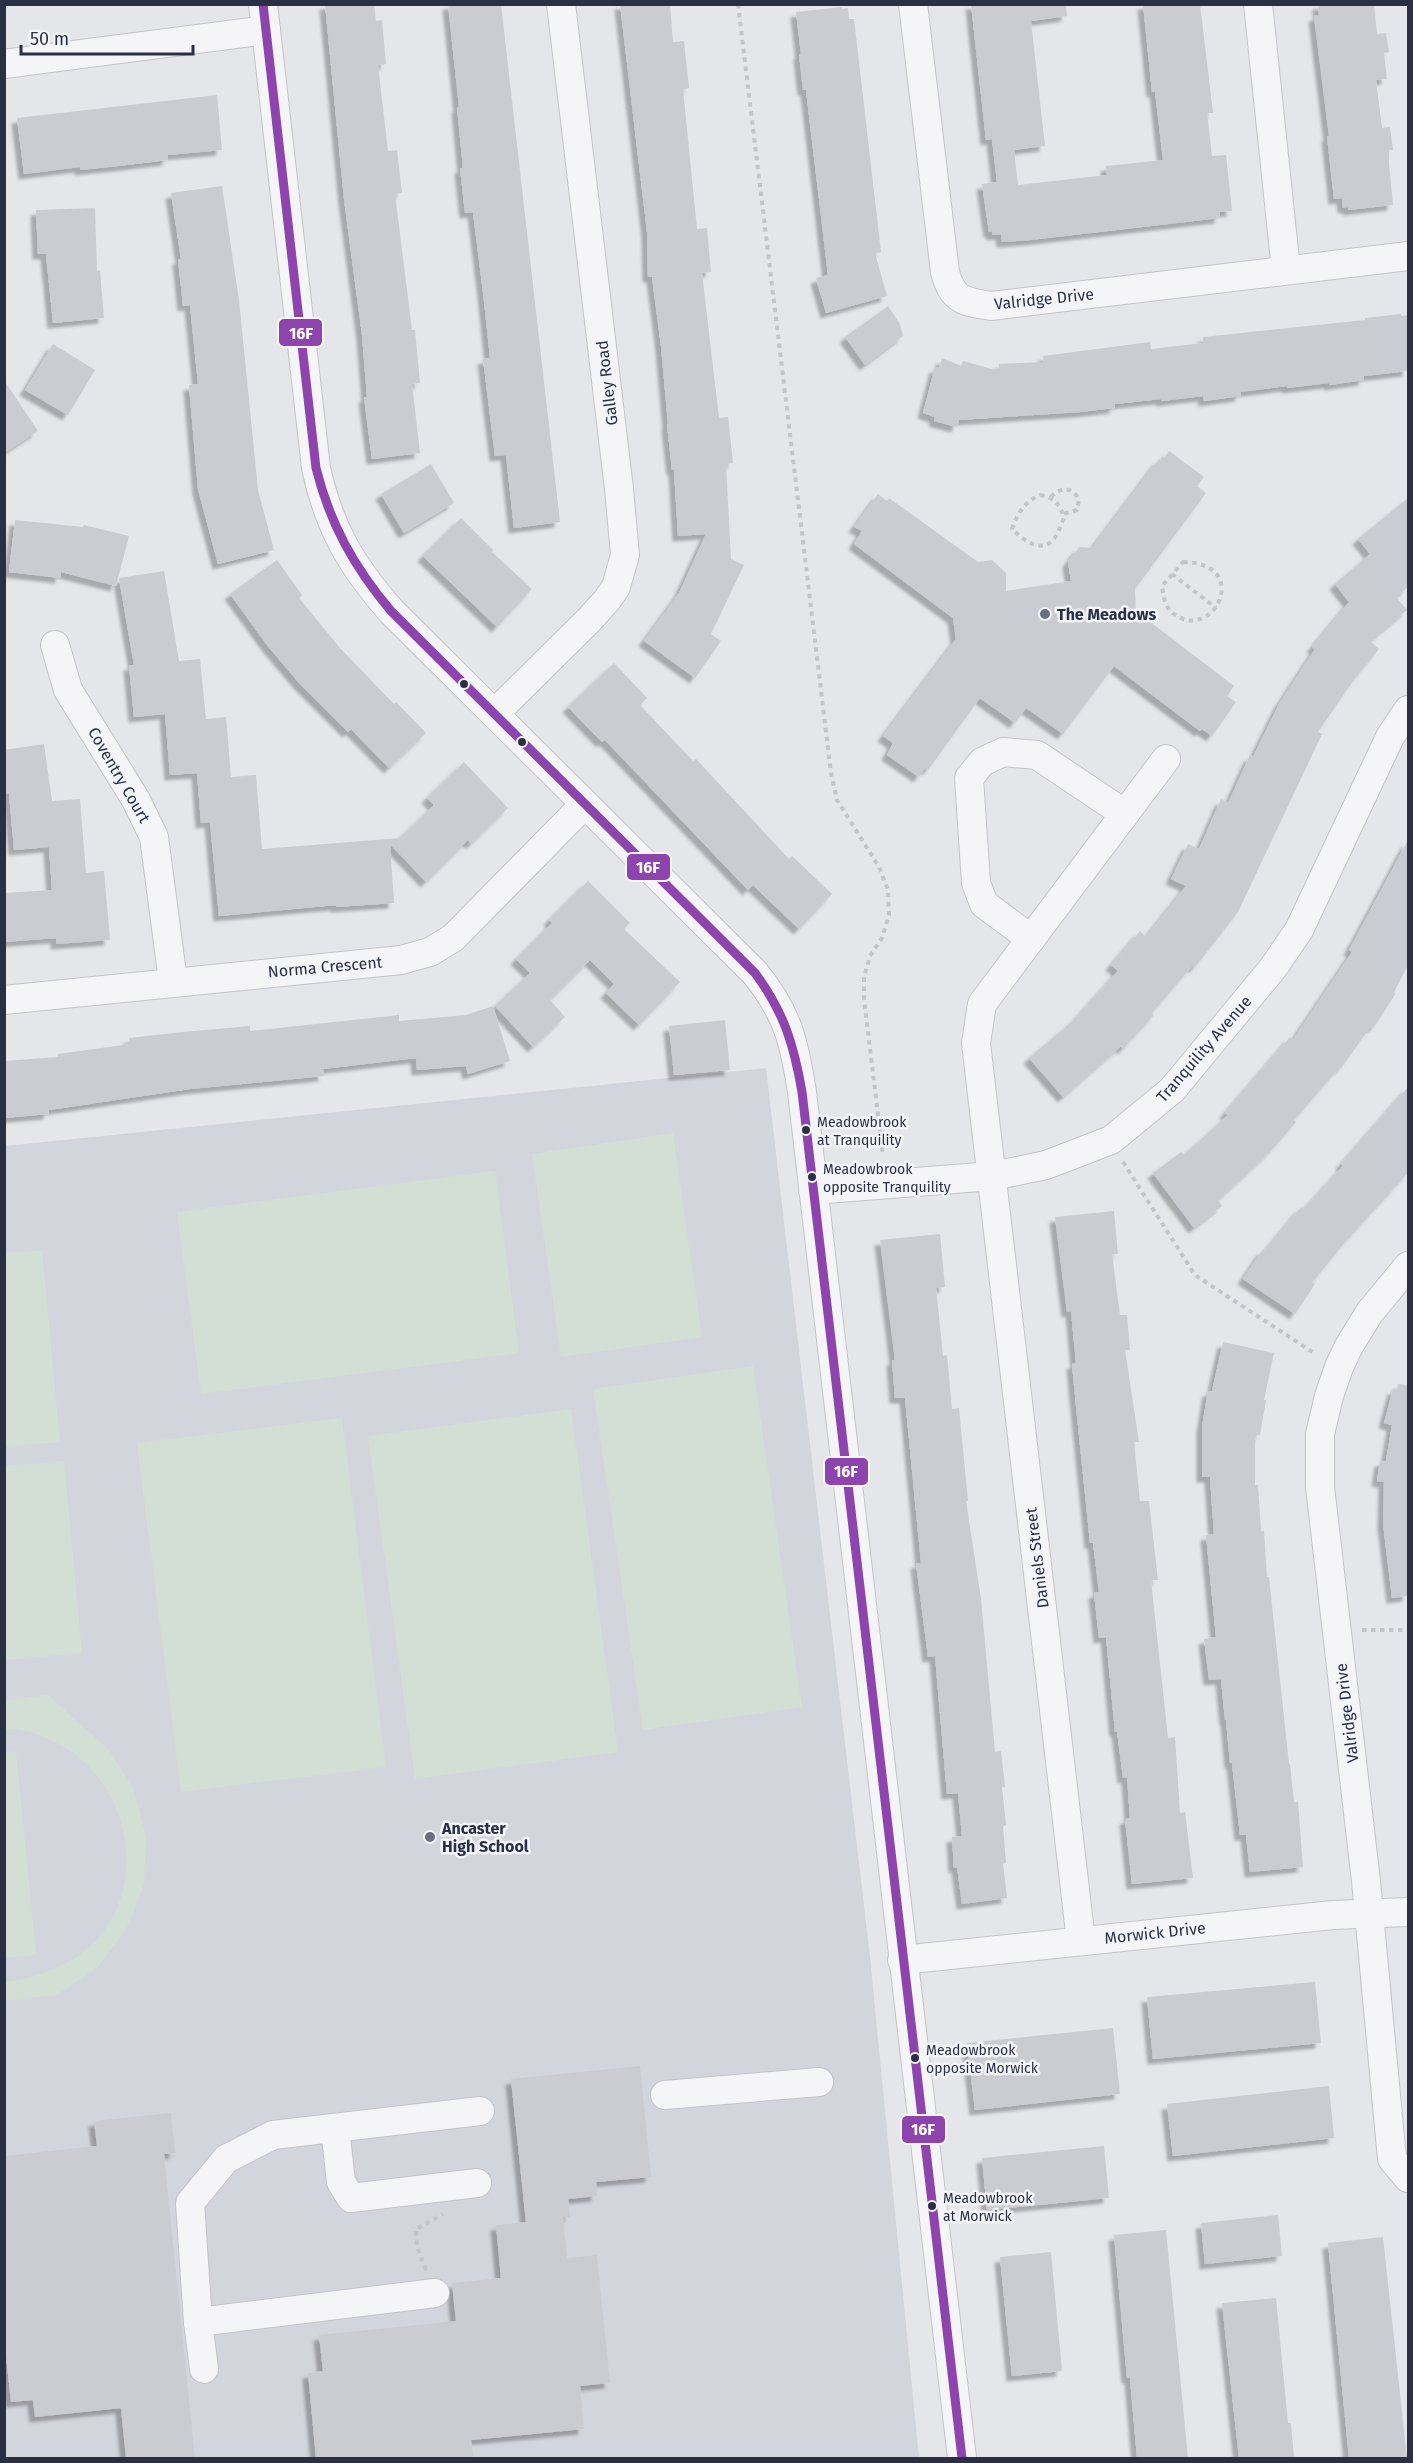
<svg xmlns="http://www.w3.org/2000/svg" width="1413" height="2463" viewBox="0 0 1413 2463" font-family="'Fira Sans',sans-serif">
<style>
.built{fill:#d3d5dd}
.green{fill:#d3ded5}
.building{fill:#cbccd1;filter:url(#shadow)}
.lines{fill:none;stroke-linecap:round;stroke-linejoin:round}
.minor-casing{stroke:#c3c4c8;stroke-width:30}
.path{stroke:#c4c5ca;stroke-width:4;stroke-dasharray:4.5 4.5;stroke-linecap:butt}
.minor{stroke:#f5f5f7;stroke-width:28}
.bus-1-casing{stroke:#f4f5f9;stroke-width:14}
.bus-1{stroke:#8e44ad;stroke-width:9}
.poi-dot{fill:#6b6f7f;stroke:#f4f5f9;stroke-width:2}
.bus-dot{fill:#2a2f46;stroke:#f4f5f9;stroke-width:2}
.labels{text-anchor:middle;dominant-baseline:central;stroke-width:5;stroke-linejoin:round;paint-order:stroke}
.bus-label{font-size:14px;fill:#2a2f46;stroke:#f4f5f9;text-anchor:start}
.street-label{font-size:16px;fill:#2a2f46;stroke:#f4f5f9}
.poi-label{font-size:16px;font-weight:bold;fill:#2a2f46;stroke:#f4f5f9;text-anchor:start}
.line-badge{stroke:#f4f5f9;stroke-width:2}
.badge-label{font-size:16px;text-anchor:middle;font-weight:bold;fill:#fff}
</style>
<defs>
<filter id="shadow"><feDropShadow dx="-5.5" dy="5.5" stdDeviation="1.5" flood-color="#0004"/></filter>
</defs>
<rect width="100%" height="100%" fill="#e5e6ea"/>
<polygon class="built" points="766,1068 870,1957 919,2458 5,2458 5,1146"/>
<g class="green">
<polygon points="673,1133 702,1337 561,1357 532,1154"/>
<polygon points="495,1171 519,1353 201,1394 177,1212"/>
<polygon points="42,1250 60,1442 5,1447 5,1253"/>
<polygon points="753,1366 802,1707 643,1730 593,1389"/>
<polygon points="571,1409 618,1752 415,1779 368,1436"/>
<polygon points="342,1418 386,1767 181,1792 137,1443"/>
<polygon points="64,1461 82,1653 5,1660 5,1466"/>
<path d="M 48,1695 L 109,1750 L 134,1790 L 146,1837 L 144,1885 L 126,1930 L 97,1968 L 57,1995 L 5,2001 L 5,1982 C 38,1978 75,1964 98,1938 C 150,1879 127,1782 61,1745 C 44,1736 24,1728 5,1729 L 5,1700 Z"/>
<polygon points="16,1751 36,1955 5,1958 5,1752"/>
</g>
<g class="building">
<polygon points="325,4 374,4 376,21 382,20 386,64 378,65 388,151 397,150 402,193 395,194 412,330 415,330 420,383 412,384 420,453 372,459 364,397 367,397 362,335 344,199"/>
<polygon points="448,4 501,4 560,522 514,528 506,455 495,456 483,359 490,358 483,292 473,212 465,213 460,168 463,168 457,107 459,107"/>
<polygon points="620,4 670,4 673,42 684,41 689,88 683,89 697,229 707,228 711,272 702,273 719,418 728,417 733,463 726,464 731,559 744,565 711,634 721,641 695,678 644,641 679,593 706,534 678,536 674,470 672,470 667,424 668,424 661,346 652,277 648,277 647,232"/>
<polygon points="971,4 1066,4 1067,16 1031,21 1045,146 1014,150 1018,185 1107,175 1106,166 1163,160 1155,91 1152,92 1143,4 1200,4 1213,113 1207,113 1212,156 1226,155 1232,211 1220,212 1220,218 1030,240 1002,242 1001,234 992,235 992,231 989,232 982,184 997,182 992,139 986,140"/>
<polygon points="1318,4 1374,4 1377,34 1386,33 1389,52 1384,53 1387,79 1376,80 1382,128 1390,127 1393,150 1389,150 1389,163 1393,205 1348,210 1348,207 1343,208 1342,198 1334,199 1327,136 1329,136 1314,16 1319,15"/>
<polygon points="842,7 842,9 848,8 849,19 854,19 881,252 875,253 887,296 826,313 816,278 828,275 806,90 803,90 799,54 801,54 796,12"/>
<polygon points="217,95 222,150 168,155 168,160 118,166 80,170 80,167 24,174 17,118"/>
<polygon points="222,186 239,300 258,490 274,550 218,564 198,489 189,385 198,384 190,305 183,306 178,259 181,259 171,193"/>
<polygon points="95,208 97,271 100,270 104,318 53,323 46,254 38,254 36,210"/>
<polygon points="888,306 900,324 903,336 865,365 845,337"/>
<polygon points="1401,314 1401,316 1408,315 1408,371 1364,376 1364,380 1330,385 1329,383 1287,388 1287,386 1240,392 1241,396 1204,401 1203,396 1162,401 1161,399 1115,404 1115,408 1080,412 959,420 957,427 934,421 935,417 923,413 935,367 939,368 942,358 961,366 963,361 999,371 999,364 1044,362 1043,356 1150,342 1151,349 1203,343 1203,337 1365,320 1365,318"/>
<polygon points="53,344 95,370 68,415 25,390"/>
<polygon points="4,380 38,431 4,453"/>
<polygon points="1169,451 1204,477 1197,486 1206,493 1135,589 1136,611 1234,686 1227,696 1236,702 1212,736 1202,729 1200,731 1114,666 1063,734 1026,708 1015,723 980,698 928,770 925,768 919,777 887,755 893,743 883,736 956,639 953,618 854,544 862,531 854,527 878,494 887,501 889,498 978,562 992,560 1006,573 1006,591 1071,581 1068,562 1079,547 1092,548 1159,459 1162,461"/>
<polygon points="431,464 454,503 404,533 381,494"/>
<polygon points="1408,498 1408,587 1396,597 1407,610 1370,641 1379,649 1353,681 1318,732 1322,734 1238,912 1195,967 1193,965 1152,1013 1154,1015 1123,1049 1121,1046 1063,1097 1029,1058 1075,1019 1118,971 1111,965 1140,931 1146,937 1186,886 1171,879 1188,844 1199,849 1221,799 1228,803 1250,755 1253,757 1279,704 1315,649 1312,647 1349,602 1335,584 1370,554 1358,539"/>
<polygon points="461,518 493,550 492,552 532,589 497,627 423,556"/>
<polygon points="15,520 83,527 84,525 129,536 116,586 61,572 61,578 9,572"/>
<polygon points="277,560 302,595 299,598 340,648 394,704 396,702 426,733 389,768 351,729 348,732 299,683 267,645 230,594"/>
<polygon points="164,571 179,661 200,659 206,719 226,717 231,777 256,775 262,849 400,838 434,805 427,798 464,762 508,808 471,844 468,840 426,882 390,844 394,903 336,907 336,905 219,916 210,822 201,823 197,773 170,775 165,714 134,717 129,665 134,665 119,578"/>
<polygon points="614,663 647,698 640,705 693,761 696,759 789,859 792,856 832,894 799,929 753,885 748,890 605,740 602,742 568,707"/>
<polygon points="44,744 52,801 80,799 86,873 104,871 110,940 56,944 56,938 4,942 4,893 52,890 49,847 14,850 9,793 4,794 4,750"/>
<polygon points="1408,840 1408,965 1394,992 1396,993 1374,1027 1371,1026 1341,1068 1340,1067 1294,1120 1296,1122 1269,1153 1218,1200 1222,1206 1194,1228 1153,1173 1181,1152 1184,1155 1228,1115 1225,1113 1290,1037 1293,1040 1352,952 1349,950"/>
<polygon points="588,881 630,923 624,929 680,982 639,1025 606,993 614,984 590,960 550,1000 565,1017 533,1047 495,1006 530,973 516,959 552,923 549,920"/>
<polygon points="493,1006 510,1061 468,1074 466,1066 417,1070 416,1058 323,1069 324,1076 190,1089 49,1110 49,1114 4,1118 4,1061 58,1057 58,1054 130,1044 129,1038 183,1032 250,1026 250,1031 399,1015 399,1021 466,1015"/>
<polygon points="725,1020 730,1070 674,1075 669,1026"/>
<polygon points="1408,1087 1408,1173 1344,1243 1312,1283 1315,1284 1295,1314 1243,1279 1263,1249 1265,1251 1301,1207 1304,1209 1343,1166 1341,1164"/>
<polygon points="1114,1211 1118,1254 1112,1254 1120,1315 1127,1315 1130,1350 1125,1350 1139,1442 1134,1442 1140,1501 1149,1501 1158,1580 1151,1580 1168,1738 1175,1737 1180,1813 1185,1812 1193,1878 1132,1884 1125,1819 1130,1818 1127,1777 1123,1778 1117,1731 1115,1732 1106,1637 1099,1638 1094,1593 1099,1592 1093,1543 1090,1543 1076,1406 1072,1364 1076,1363 1071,1311 1067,1312 1055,1217"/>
<polygon points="940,1234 945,1287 936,1288 943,1356 947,1355 952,1409 959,1408 968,1501 966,1501 981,1599 995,1752 1001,1751 1005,1787 1002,1787 1006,1825 1003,1826 1006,1863 1003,1864 1007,1898 962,1904 957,1867 954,1868 952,1837 962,1836 958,1793 947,1794 935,1656 928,1657 916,1563 921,1563 905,1398 895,1398 892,1360 895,1360 880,1240"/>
<polygon points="1223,1342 1274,1353 1264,1400 1266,1400 1260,1435 1255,1435 1255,1485 1258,1485 1261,1531 1264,1531 1267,1577 1269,1577 1289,1764 1290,1764 1294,1802 1298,1802 1303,1867 1250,1872 1246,1835 1240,1835 1232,1763 1230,1763 1226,1720 1225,1720 1221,1679 1209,1680 1204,1639 1216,1637 1206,1535 1214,1534 1210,1477 1202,1477 1202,1427 1208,1391 1212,1391"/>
<polygon points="1398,1384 1408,1385 1408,1596 1392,1598 1383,1523 1384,1482 1377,1481 1380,1461 1386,1461 1392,1425 1384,1423 1393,1389 1397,1390"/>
<polygon points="1315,1982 1321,2043 1153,2059 1147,1997"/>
<polygon points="1113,2028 1120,2094 975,2110 967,2043"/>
<polygon points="640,2066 651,2177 596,2182 597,2196 568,2199 570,2217 563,2217 567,2258 597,2255 610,2383 580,2386 584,2429 471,2440 473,2457 316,2458 308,2373 323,2371 319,2335 456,2321 452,2283 501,2278 496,2225 526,2222 511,2079"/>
<polygon points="1329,2086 1334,2138 1173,2156 1167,2104"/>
<polygon points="171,2113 175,2153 164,2154 195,2458 126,2458 121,2408 35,2417 33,2400 11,2402 4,2337 4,2156 97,2146 94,2121"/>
<polygon points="1104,2146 1109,2198 987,2210 982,2158"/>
<polygon points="1278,2215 1282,2256 1205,2264 1201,2223"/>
<polygon points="1166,2230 1188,2458 1137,2458 1130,2378 1127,2378 1114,2235"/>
<polygon points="1383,2237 1407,2458 1349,2458 1328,2243"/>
<polygon points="1051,2252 1062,2371 1012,2376 1000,2257"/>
<polygon points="1276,2298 1288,2423 1291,2423 1294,2458 1239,2458 1222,2303"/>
</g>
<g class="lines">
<defs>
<g id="minor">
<path d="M 263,4 L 316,468 C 329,528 351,565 391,611 L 755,973 C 788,1014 794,1041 802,1092 L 962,2458"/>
<path d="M 913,4 L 945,272 C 952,300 964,302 991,306 L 1408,256"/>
<polyline points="1258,4 1286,270"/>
<polyline points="4,64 266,30"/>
<polyline points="55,645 68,690 136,800 154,837 173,981"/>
<polyline points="495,713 589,620 607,600 616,587 625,555 619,489 561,4"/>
<polyline points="1031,939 984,904 976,883 969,778 982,762 1003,752 1037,755 1125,814"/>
<polyline points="4,1000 401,960 430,952 453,938 585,804"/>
<polyline points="813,1190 993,1176 1046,1165 1111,1140 1172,1090 1273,968 1299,930 1390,737 1408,710"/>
<polyline points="1408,1266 1370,1312 1349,1346 1339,1367 1329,1396 1320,1434 1320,1487 1366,1881 1392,2159 1408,2178"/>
<polyline points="1081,1941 976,1043 982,1004 1166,759"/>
<polyline points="902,1960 1333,1915 1408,1912"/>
<polyline points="665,2095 819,2082"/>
<polyline points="335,2128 341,2182 351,2198 477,2183"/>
<polyline points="198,2322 435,2293"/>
<polyline points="204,2369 198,2322 190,2203 226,2159 273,2135 480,2111"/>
</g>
</defs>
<use href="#minor" class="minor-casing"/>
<g class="path">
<polyline points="738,4 831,773 837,800 879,867 888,890 889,915 882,938 870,956 864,977 864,999 883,1156"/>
<path d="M 1040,495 C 1055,498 1060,504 1064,518 C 1061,524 1058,535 1053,540 C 1040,554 1022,539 1012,529 C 1017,514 1025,501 1040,495 Z"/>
<path d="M 1051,497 C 1061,486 1073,487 1079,500 L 1077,510 L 1063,514"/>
<path d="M 1183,562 C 1251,563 1216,637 1179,617 C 1165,610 1164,600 1162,586 Z"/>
<polyline points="1172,574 1216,608"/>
<polyline points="1123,1162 1195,1275 1314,1353"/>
<polyline points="1362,1630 1408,1630"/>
<polyline points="426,2270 417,2247 416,2229 443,2214"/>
</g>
<use href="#minor" class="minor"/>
<defs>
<path id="bus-1" d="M 263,4 L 316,468 C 330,524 354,567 391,611 L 755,973 C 784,1012 794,1045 802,1092 L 962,2458"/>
</defs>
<use href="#bus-1" class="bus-1-casing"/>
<use href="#bus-1" class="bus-1"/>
</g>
<g class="poi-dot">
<circle cx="1045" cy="614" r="6"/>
<circle cx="430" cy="1837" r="6"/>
</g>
<g class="bus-dot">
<circle cx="464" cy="684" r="5"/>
<circle cx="522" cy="742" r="5"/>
<circle cx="806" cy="1130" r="5"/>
<circle cx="812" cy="1177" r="5"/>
<circle cx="915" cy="2058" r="5"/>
<circle cx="932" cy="2206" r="5"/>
</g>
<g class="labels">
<g class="bus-label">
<text x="817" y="1122">Meadowbrook<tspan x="817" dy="18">at Tranquility</tspan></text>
<text x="823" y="1169">Meadowbrook<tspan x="823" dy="18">opposite Tranquility</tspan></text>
<text x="926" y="2050">Meadowbrook<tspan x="926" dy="18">opposite Morwick</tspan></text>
<text x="943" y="2198">Meadowbrook<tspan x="943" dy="18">at Morwick</tspan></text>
</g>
<g class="street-label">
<text transform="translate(1044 299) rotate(-6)">Valridge Drive</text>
<text transform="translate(607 383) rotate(-97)">Galley Road</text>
<text transform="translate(119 775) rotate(60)">Coventry Court</text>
<text transform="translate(325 967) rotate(-5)">Norma Crescent</text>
<text transform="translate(1204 1049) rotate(-49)">Tranquility Avenue</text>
<text transform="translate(1037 1558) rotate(-97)">Daniels Street</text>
<text transform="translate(1347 1713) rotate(-97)">Valridge Drive</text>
<text transform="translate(1155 1933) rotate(-6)">Morwick Drive</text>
</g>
<g class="poi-label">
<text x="1057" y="614">The Meadows</text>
<text x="442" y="1828">Ancaster<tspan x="442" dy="18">High School</tspan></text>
</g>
</g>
<g class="line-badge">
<rect x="278" y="318" width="45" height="29" rx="6" fill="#8e44ad"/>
<rect x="626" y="853" width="45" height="28" rx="6" fill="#8e44ad"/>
<rect x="824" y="1457" width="45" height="29" rx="6" fill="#8e44ad"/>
<rect x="901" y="2115" width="45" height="29" rx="6" fill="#8e44ad"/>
</g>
<g class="badge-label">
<text x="301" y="339">16F</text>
<text x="648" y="873">16F</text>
<text x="846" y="1477">16F</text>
<text x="923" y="2135">16F</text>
</g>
<rect width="1413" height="2463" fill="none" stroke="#2a2f46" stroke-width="12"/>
<path d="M21 45v9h172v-9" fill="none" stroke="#2a2f46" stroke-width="3"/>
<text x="30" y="45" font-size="18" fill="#2a2f46" stroke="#f4f5f9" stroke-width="4.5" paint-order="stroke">50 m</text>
</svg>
